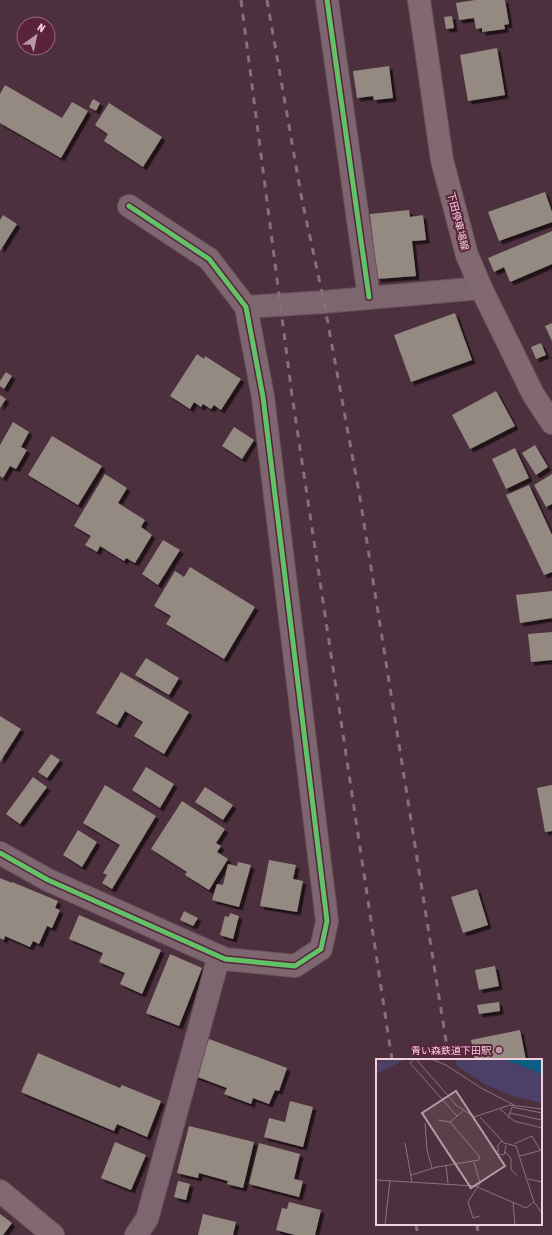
<svg xmlns="http://www.w3.org/2000/svg" width="552" height="1235" viewBox="0 0 552 1235" font-family="'Asap Condensed','Noto Sans JP',sans-serif">
<style>
.building{fill:#958a82;filter:url(#shadow)}
.lines{fill:none;stroke-linecap:round;stroke-linejoin:round}
.minor-casing{stroke:#6a505b;stroke-width:24}
.major-casing{stroke:#6a505b;stroke-width:24}
.minor{stroke:#7d6670;stroke-width:22}
.major{stroke:#81696f;stroke-width:22}
.rail{stroke:#847078;stroke-width:3;stroke-dasharray:7 7;stroke-linecap:butt}
.cycleway-casing{stroke:#5a233c;stroke-width:8}
.cycleway{stroke:#61c268;stroke-width:5}
.poi-dot{fill:#b997a4;stroke:#5a233c;stroke-width:1.5}
.labels{text-anchor:middle;dominant-baseline:central;stroke-width:4;stroke-linejoin:round;paint-order:stroke}
.street-label{font-size:10px;fill:#f3cfdc;stroke:#5a233c}
.poi-label{font-size:10px;fill:#f3cfdc;stroke:#5a233c;text-anchor:end}
.inset-road{fill:none;stroke:#8f707d;stroke-width:1}
.view{fill:#b997a4;fill-opacity:0.15;stroke:#b997a4;stroke-width:2}
.inset-edge{fill:none;stroke:#f3cfdc;stroke-width:2}
</style>
<defs>
<filter id="shadow"><feDropShadow dx="3.5" dy="3.5" stdDeviation="0" flood-color="#0009"/></filter>
</defs>
<rect width="100%" height="100%" fill="#4d303d"/>
<g class="building">
<polygon points="475,0 505,0 509,24 504,25 505,29 482,32 482,28 476,29 474,18 459,20 456,3"/>
<polygon points="452,16 454,28 446,29 444,17"/>
<polygon points="497,48 505,95 468,101 460,55"/>
<polygon points="389,66 393,98 374,100 373,96 357,98 353,71"/>
<polygon points="5,85 62,118 72,102 88,111 61,158 0,123 0,94"/>
<polygon points="93,99 100,103 96,111 89,107"/>
<polygon points="109,103 162,137 143,167 104,141 108,134 95,125"/>
<polygon points="545,192 552,212 552,222 499,241 488,212"/>
<polygon points="409,210 410,217 423,215 426,240 412,241 416,276 377,279 370,214"/>
<polygon points="3,215 17,224 0,251 0,220"/>
<polygon points="552,231 552,264 510,282 504,267 494,272 488,258"/>
<polygon points="455,313 472,360 411,382 394,335"/>
<polygon points="552,323 552,341 545,326"/>
<polygon points="541,343 546,355 536,359 531,347"/>
<polygon points="197,354 204,359 205,356 241,379 221,410 214,405 211,409 203,404 201,407 194,402 190,409 170,396"/>
<polygon points="6,372 12,376 4,389 0,386 0,381"/>
<polygon points="496,391 515,426 470,449 452,415"/>
<polygon points="0,395 6,399 0,408"/>
<polygon points="13,422 29,432 21,447 27,450 16,469 10,466 3,478 0,476 0,445"/>
<polygon points="234,427 254,440 242,459 222,446"/>
<polygon points="52,436 102,466 78,505 28,475"/>
<polygon points="535,445 548,467 536,475 522,453"/>
<polygon points="515,448 529,478 506,489 492,459"/>
<polygon points="105,474 127,488 118,503 145,520 141,527 152,535 135,563 126,558 124,561 100,546 97,552 85,545 91,536 74,526"/>
<polygon points="552,474 552,504 546,507 534,485"/>
<polygon points="529,485 552,535 552,572 544,575 506,495"/>
<polygon points="163,540 180,550 158,585 142,574"/>
<polygon points="190,567 255,607 224,659 166,624 171,616 154,606 175,571 184,577"/>
<polygon points="552,591 552,618 520,623 516,595"/>
<polygon points="552,632 552,660 531,662 528,634"/>
<polygon points="146,658 179,678 169,695 135,675"/>
<polygon points="121,672 189,712 164,754 134,736 143,722 125,711 117,725 96,713"/>
<polygon points="0,716 21,729 0,762"/>
<polygon points="51,754 60,760 47,778 38,772"/>
<polygon points="146,767 174,784 160,808 132,790"/>
<polygon points="33,777 47,787 20,824 6,814"/>
<polygon points="105,785 156,816 112,889 102,883 107,875 103,873 120,845 83,823"/>
<polygon points="552,785 552,831 545,832 537,788"/>
<polygon points="205,787 233,805 223,820 195,802"/>
<polygon points="182,801 225,829 216,843 221,846 217,852 228,859 209,890 185,875 187,872 151,849"/>
<polygon points="78,830 97,842 82,867 63,855"/>
<polygon points="269,860 296,865 293,879 303,881 297,912 260,906"/>
<polygon points="238,862 251,865 239,907 212,900 217,884 223,885 228,864 237,866"/>
<polygon points="0,878 12,883 12,882 58,901 55,908 60,910 52,928 47,926 39,944 33,941 30,947 5,936 4,940 0,938"/>
<polygon points="477,889 488,925 463,933 451,897"/>
<polygon points="184,911 198,918 193,926 180,920"/>
<polygon points="230,913 239,916 233,939 220,935 225,916 229,917"/>
<polygon points="79,915 161,950 142,994 120,984 125,973 99,962 103,953 69,939"/>
<polygon points="170,954 202,968 179,1026 146,1013"/>
<polygon points="495,966 499,986 479,990 475,970"/>
<polygon points="499,1002 500,1011 479,1014 477,1005"/>
<polygon points="520,1030 526,1060 475,1060 471,1040"/>
<polygon points="209,1039 287,1068 279,1091 275,1090 269,1104 253,1098 251,1104 224,1094 227,1088 195,1076"/>
<polygon points="38,1053 120,1088 122,1085 161,1101 147,1137 117,1124 114,1131 21,1092"/>
<polygon points="290,1101 313,1107 303,1147 264,1137 269,1118 285,1122"/>
<polygon points="189,1126 254,1142 243,1188 227,1184 228,1181 199,1173 198,1178 177,1173"/>
<polygon points="115,1142 146,1155 131,1190 101,1178"/>
<polygon points="259,1143 300,1154 294,1179 303,1181 299,1197 249,1184"/>
<polygon points="178,1181 190,1184 186,1200 174,1197"/>
<polygon points="289,1202 321,1210 315,1235 295,1235 276,1230 282,1208 287,1209"/>
<polygon points="0,1214 12,1223 3,1235 0,1235"/>
<polygon points="203,1214 236,1222 233,1235 198,1235"/>
</g>
<g class="lines">
<defs>
<g id="minor">
<polyline points="327,0 369,297"/>
<polyline points="246,307 324,302 481,288"/>
<polyline points="0,853 48,880 225,959 295,966 321,949 327,921 263,397 246,307 209,259 129,206"/>
<polyline points="136,1235 147,1219 219,956"/>
</g>
<g id="major">
<polyline points="419,0 442,160 467,255 481,288 533,394 552,423"/>
<polyline points="0,1191 53,1235"/>
</g>
</defs>
<use href="#minor" class="minor-casing"/>
<use href="#major" class="major-casing"/>
<use href="#minor" class="minor"/>
<use href="#major" class="major"/>
<g class="rail">
<polyline points="241,0 292,395 392,1060"/>
<polyline points="267,0 302,200 324,302 359,492 449,1060"/>
<polyline points="416,1224 418,1235"/>
<polyline points="477,1224 478,1235"/>
</g>
<defs>
<g id="cycleway">
<polyline points="327,0 369,297"/>
<polyline points="0,853 48,880 225,959 295,966 321,949 327,921 263,397 246,307 209,259 129,206"/>
</g>
</defs>
<use href="#cycleway" class="cycleway-casing"/>
<use href="#cycleway" class="cycleway"/>
</g>
<circle class="poi-dot" cx="499" cy="1050" r="4"/>
<g class="labels">
<g class="street-label">
<text transform="translate(458 221) rotate(76)">下田停車場線</text>
</g>
<g class="poi-label">
<text x="491" y="1050">青い森鉄道下田駅</text>
</g>
</g>
<g transform="translate(376 1059)">
<rect width="166" height="166" fill="#4d303d"/>
<path d="M 12,0 L 30,0 L 0,15 L 0,4 ZM 79,0 L 125,0 L 166,15 L 166,44 L 136,37 L 110,26 L 81,7 Z" fill="#4d4068"/>
<path d="M 125,0 L 166,0 L 166,15 L 143,6 Z" fill="#0c5e82"/>
<path class="inset-road" d="M 39,0 L 34,4 L 81,57M 40,0 L 80,46 L 98,58 L 134,46 L 166,50M 55,0 L 70,6 L 105,29 L 138,46M 123,49 L 138,62 L 166,69M 134,54 L 166,61M 132,59 L 136,48 L 166,54M 74,63 L 87,52M 49,64 L 51,91 L 56,109M 126,82 L 122,86 L 122,95 L 128,96 L 130,86M 29,84 L 36,123M 138,85 L 156,77 L 164,91M 129,93 L 135,99 L 135,110 L 141,117M 144,97 L 166,91M 98,103 L 104,124 L 92,143 L 97,159 L 104,157M 70,106 L 72,124M 35,116 L 61,108 L 103,101 L 103,97 L 74,63 L 62,61M 152,120 L 166,123M 0,121 L 99,127 L 150,149 L 158,143 L 157,140 L 140,87 L 128,84 L 104,58M 158,143 L 166,154M 137,144 L 139,166M 9,166 L 14,121"/>
<path class="view" d="M 80,32 L 129,107 L 95,129 L 46,54 Z"/>
<rect width="166" height="166" class="inset-edge"/>
</g>
<g transform="translate(36 36) rotate(33)"><circle r="19" fill="#5a233c" stroke="#97687c"/>
<path d="M0-3L7 15L0 10L-7 15Z" fill="#b997a4"/>
<text y="-6" font-size="11" font-weight="bold" text-anchor="middle" fill="#f3cfdc">N</text>
</g>
</svg>
